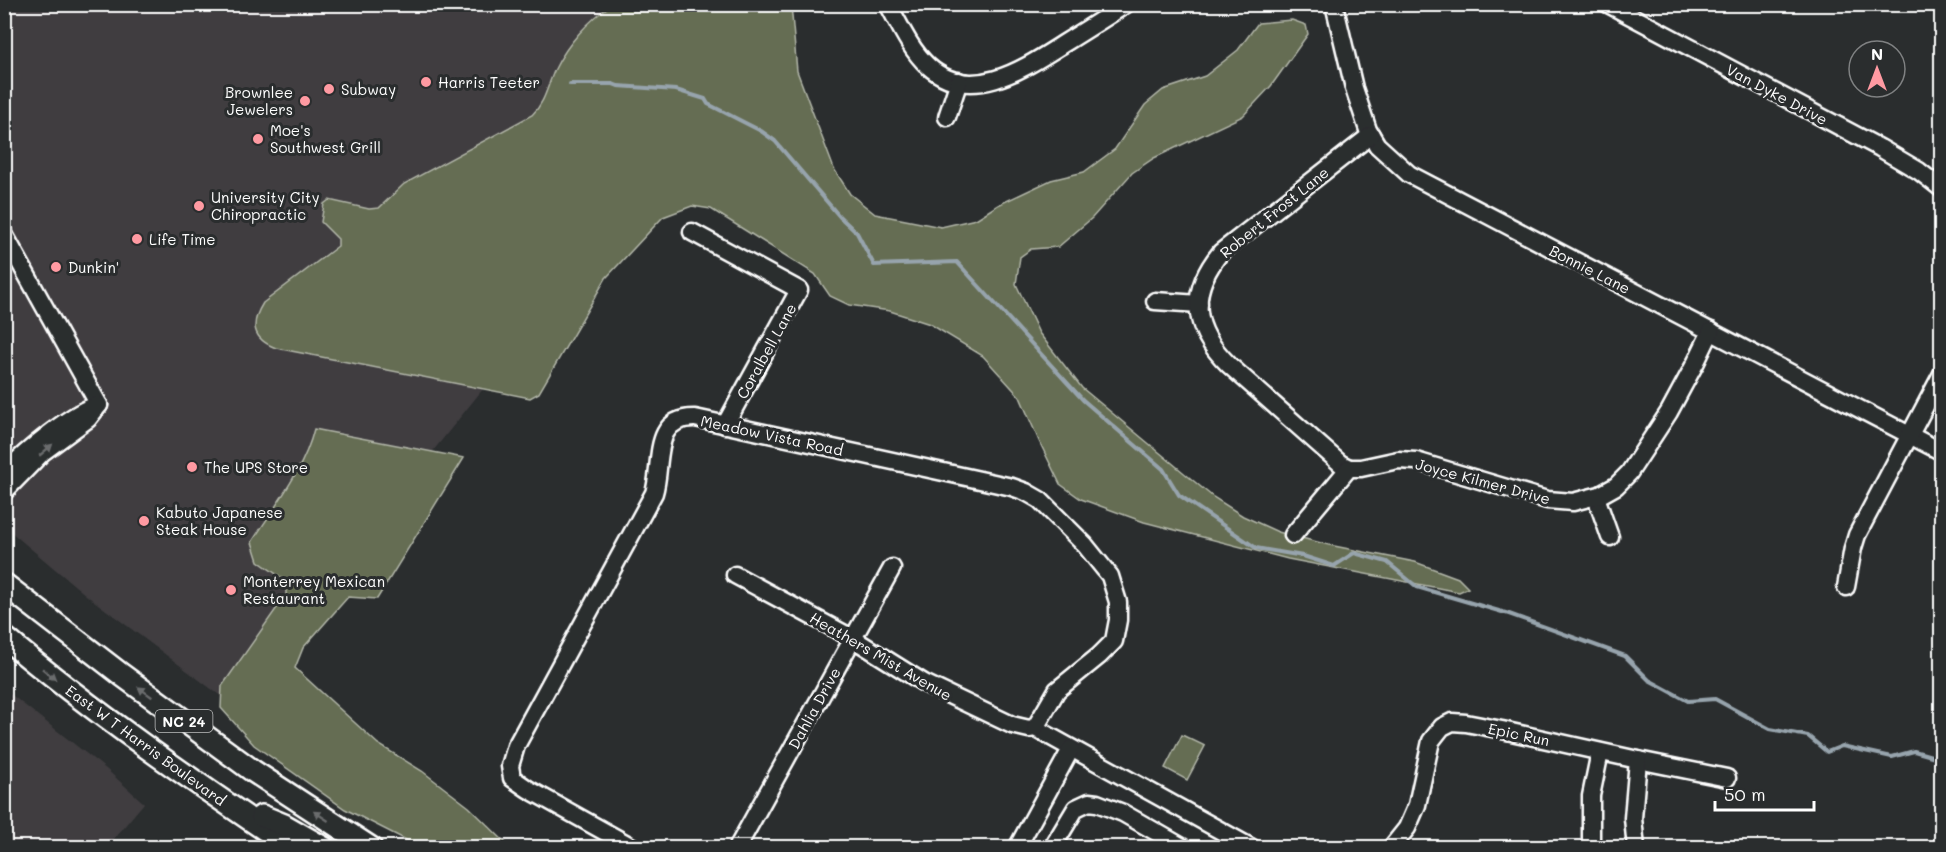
<svg xmlns="http://www.w3.org/2000/svg" width="1946" height="852" viewBox="0 0 1946 852" font-family="Mali,sans-serif">
<style>
.built{fill:#403d40}
.green{fill:#656d53;stroke:#b2b6a9;stroke-width:1.5}
.lines{fill:none;stroke-linecap:round;stroke-linejoin:round}
.stream{stroke:#97a4ad;stroke-width:4}
.minor-casing{stroke:#fff;stroke-width:21}
.major-casing{stroke:#fff;stroke-width:26}
.minor{stroke:#2a2d2e;stroke-width:16}
.major{stroke:#2a2d2e;stroke-width:21}
.oneway{fill:#6a6c6d}
.poi-dot{fill:#ff9aa2;stroke:#2a2d2e;stroke-width:2}
.labels{text-anchor:middle;dominant-baseline:central;stroke-width:6;stroke-linejoin:round;paint-order:stroke}
.shield{fill:#2a2d2e;stroke:#bfc0c0;stroke-width:1.5}
.shield-label{font-size:14px;font-weight:bold;fill:#fff}
.poi-label{font-size:15px;fill:#fff;stroke:#2a2d2e;text-anchor:start}
.street-label{font-size:15px;fill:#fff;stroke:#2a2d2e}
</style>
<rect width="100%" height="100%" fill="#2a2d2e"/>
<filter id="ink" filterUnits="userSpaceOnUse"><feTurbulence type="fractalNoise" baseFrequency=".0167" numOctaves="2"/><feDisplacementMap in="SourceGraphic" scale="12" xChannelSelector="R" yChannelSelector="G"/><feConvolveMatrix kernelMatrix="1 2 1 2 8 2 1 2 1" color-interpolation-filters="sRGB"/></filter>
<g filter="url(#ink)">
<g class="built">
<polygon points="4,5 773,5 756,50 230,703 86,595 5,527"/>
<polygon points="4,689 106,769 144,803 107,847 5,847"/>
</g>
<g class="green">
<path d="M 611,5 L 791,5 L 797,71 L 834,169 L 850,194 L 875,214 L 941,227 L 976,219 L 998,205 L 1051,180 L 1084,172 L 1115,149 L 1145,105 L 1163,90 L 1205,76 L 1238,50 L 1258,23 L 1292,20 L 1306,25 L 1308,34 L 1271,86 L 1243,116 L 1154,158 L 1132,173 L 1092,218 L 1058,247 L 1031,249 L 1020,257 L 1016,284 L 1039,333 L 1082,388 L 1213,497 L 1243,516 L 1278,532 L 1329,545 L 1415,562 L 1458,578 L 1468,588 L 1459,592 L 1288,559 L 1144,522 L 1081,499 L 1060,484 L 1039,441 L 1020,397 L 983,356 L 930,324 L 890,311 L 849,305 L 830,296 L 815,274 L 711,209 L 692,206 L 663,217 L 606,278 L 539,393 L 530,398 L 276,348 C 252,339 250,324 263,303 L 338,246 L 338,239 L 321,222 L 324,204 L 329,200 L 369,209 L 379,208 L 404,184 L 532,115 C 546,101 547,86 555,69 C 567,44 589,20 611,5 Z"/>
<path d="M 314,429 L 464,458 L 377,599 L 348,597 L 303,648 L 295,668 L 378,744 L 422,771 L 469,807 L 510,847 L 420,847 L 345,809 L 254,745 L 221,708 L 222,686 L 286,595 L 286,581 L 258,561 L 252,542 C 274,507 304,470 314,429 Z"/>
<polygon points="1182,735 1205,746 1187,780 1165,768"/>
</g>
<g class="lines">
<polyline class="stream" points="570,84 613,84 618,86 676,90 705,99 708,104 761,131 775,141 840,217 857,233 874,265 957,262 1083,400 1163,469 1179,495 1256,548 1303,556 1334,566 1354,553 1387,562 1417,587 1509,614 1625,656 1649,680 1688,701 1715,699 1770,729 1808,736 1827,752 1842,746 1892,757 1914,751 1942,759"/>
<defs>
<g id="minor">
<path d="M 888,4 C 900,26 910,49 928,66 C 971,105 1025,68 1063,44 C 1084,31 1105,18 1126,4"/>
<polyline points="1334,4 1354,88 1368,130 1377,145 1409,174 1942,452"/>
<polyline points="1608,4 1880,148 1919,171 1942,189"/>
<polyline points="947,117 959,81"/>
<polyline points="692,232 799,290 725,425"/>
<polyline points="4,234 99,405"/>
<polyline points="1155,301 1199,304"/>
<path d="M 1349,468 L 1341,464 L 1229,365 C 1192,329 1188,292 1221,252 L 1371,135"/>
<path d="M 4,473 C 23,454 75,409 99,405 L 88,419 L 43,452 L 4,492"/>
<polyline points="1596,497 1610,537"/>
<polyline points="1293,535 1349,468 1361,468 1398,460 1416,461 1547,500 1573,502 1600,495 1616,486 1629,473 1669,412 1696,362 1711,331"/>
<polyline points="735,575 852,638 924,683 1012,725 1029,729 1035,728 1252,848"/>
<polyline points="1846,587 1853,548 1857,535 1942,374"/>
<path d="M 634,848 L 528,789 L 512,778 L 510,766 L 516,746 L 654,493 C 663,464 651,417 695,418 L 1012,487 L 1026,492 L 1040,500 L 1085,545 L 1110,576 L 1118,602 L 1118,620 L 1114,641 L 1099,656 L 1057,690 L 1035,728"/>
<polyline points="737,848 892,568"/>
<polyline points="1017,848 1071,749"/>
<polyline points="1052,848 1076,808 1089,802 1097,803 1123,813 1184,848"/>
<polyline points="1391,848 1407,828 1417,805 1431,741 1442,727 1452,722 1466,723 1502,730 1638,760 1727,778"/>
<polyline points="1591,848 1591,796 1600,752"/>
<polyline points="1636,848 1633,818 1638,760"/>
</g>
<g id="major">
<polyline points="4,584 122,675 253,771 371,848"/>
<path d="M 4,637 C 95,714 193,781 292,848"/>
<polyline points="262,816 284,825 324,848"/>
</g>
</defs>
<use href="#minor" class="minor-casing"/>
<use href="#major" class="major-casing"/>
<use href="#minor" class="minor"/>
<use href="#major" class="major"/>
</g>
<defs><path id="oneway-solid" d="M-6-.8H1V-3.2L6.5 0L1 3.2V.8H-6Z" transform="scale(1.5)"/></defs>
<g class="oneway">
<use href="#oneway-solid" transform="translate(46 450) rotate(-41)"/>
<use href="#oneway-solid" transform="translate(49 674) rotate(39)"/>
<use href="#oneway-solid" transform="translate(145 692) rotate(-144)"/>
<use href="#oneway-solid" transform="translate(321 816) rotate(-147)"/>
</g>
</g>
<g class="poi-dot">
<circle cx="426" cy="82" r="6"/>
<circle cx="329" cy="89" r="6"/>
<circle cx="305" cy="101" r="6"/>
<circle cx="258" cy="139" r="6"/>
<circle cx="199" cy="206" r="6"/>
<circle cx="137" cy="239" r="6"/>
<circle cx="56" cy="267" r="6"/>
<circle cx="192" cy="467" r="6"/>
<circle cx="144" cy="521" r="6"/>
<circle cx="231" cy="590" r="6"/>
</g>
<g class="labels">
<rect class="shield" x="155.5" y="710" width="57" height="22" rx="4.5"/>
<g class="shield-label">
<text x="184" y="721">NC 24</text>
</g>
<g class="poi-label">
<text x="438" y="82">Harris Teeter</text>
<text x="341" y="89">Subway</text>
<text x="293" y="92" text-anchor="end">Brownlee<tspan x="293" dy="17">Jewelers</tspan></text>
<text x="270" y="130">Moe's<tspan x="270" dy="17">Southwest Grill</tspan></text>
<text x="211" y="197">University City<tspan x="211" dy="17">Chiropractic</tspan></text>
<text x="149" y="239">Life Time</text>
<text x="68" y="267">Dunkin'</text>
<text x="204" y="467">The UPS Store</text>
<text x="156" y="512">Kabuto Japanese<tspan x="156" dy="17">Steak House</tspan></text>
<text x="243" y="581">Monterrey Mexican<tspan x="243" dy="17">Restaurant</tspan></text>
</g>
<g class="street-label">
<text transform="translate(1777 94) rotate(28)">Van Dyke Drive</text>
<text transform="translate(1274 212) rotate(-39)">Robert Frost Lane</text>
<text transform="translate(1590 269) rotate(27)">Bonnie Lane</text>
<text transform="translate(766 351) rotate(-61)">Coralbell Lane</text>
<text transform="translate(772 435) rotate(12)">Meadow Vista Road</text>
<text transform="translate(1483 481) rotate(15)">Joyce Kilmer Drive</text>
<text transform="translate(881 656) rotate(30)">Heathers Mist Avenue</text>
<text transform="translate(814 708) rotate(-61)">Dahlia Drive</text>
<text transform="translate(1519 734) rotate(12)">Epic Run</text>
<text transform="translate(146 745) rotate(36)">East W T Harris Boulevard</text>
</g>
</g>
<rect width="1946" height="852" fill="none" stroke="#2a2d2e" stroke-width="24"/>
<rect x="12" y="12" width="1922" height="828" fill="none" stroke="#fff" stroke-width="2" filter="url(#ink)"/>
<g transform="translate(1877 69)"><circle r="28" fill="#2a2d2e" stroke="#7f8182" stroke-width="1.5"/>
<path d="M0-4.5L10 22L0 15L-10 22Z" fill="#ff9aa2"/>
<text y="-9" font-size="16" font-weight="bold" text-anchor="middle" fill="#ffffff">N</text>
</g>
<path d="M1715 801v9h99v-9" fill="none" stroke="#ffffff" stroke-width="3"/>
<text x="1724" y="801" font-size="18" fill="#ffffff" stroke="#2a2d2e" stroke-width="4.5" paint-order="stroke">50 m</text>
</svg>
